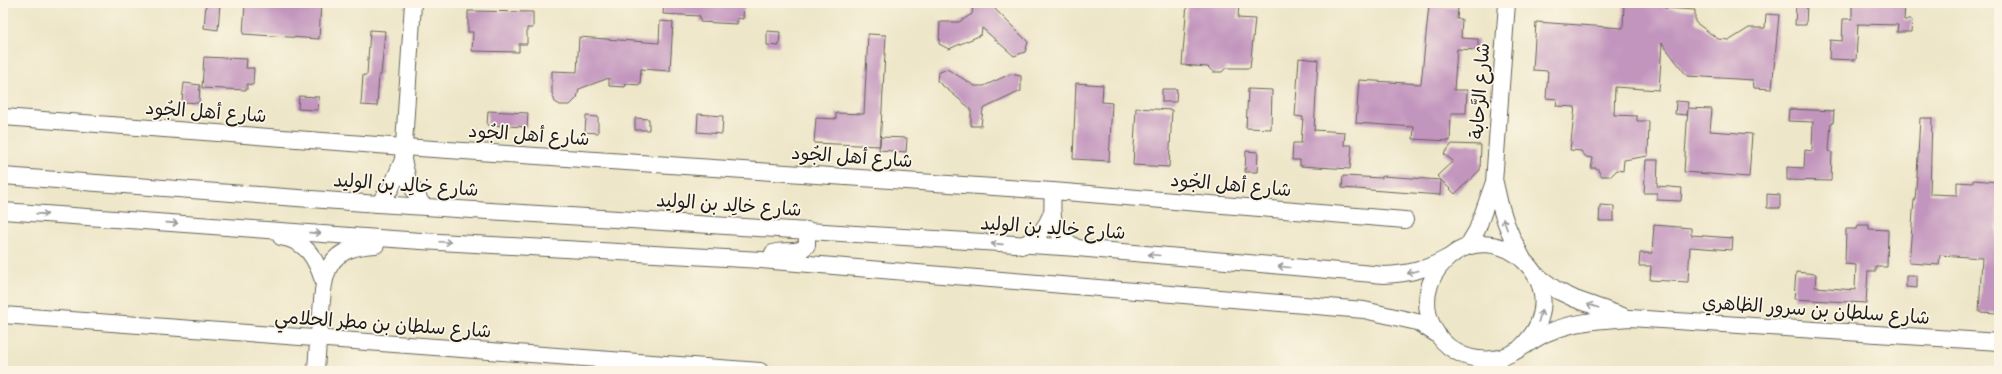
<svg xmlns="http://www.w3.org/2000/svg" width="2002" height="374" viewBox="0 0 2002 374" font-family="Caveat,'Playpen Sans Arabic',sans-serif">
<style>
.building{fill:#c295be}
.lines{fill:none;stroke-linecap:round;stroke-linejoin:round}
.minor-casing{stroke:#656358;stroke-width:18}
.minor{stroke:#fff;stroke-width:16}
.oneway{stroke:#999}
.labels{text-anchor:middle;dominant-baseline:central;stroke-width:3.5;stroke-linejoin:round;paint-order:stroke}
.street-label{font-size:19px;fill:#1c1c1c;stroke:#fcf5e5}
</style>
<rect width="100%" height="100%" fill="#fcf5e5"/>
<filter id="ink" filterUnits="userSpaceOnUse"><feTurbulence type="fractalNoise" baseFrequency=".025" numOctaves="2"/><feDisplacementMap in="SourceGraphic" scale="8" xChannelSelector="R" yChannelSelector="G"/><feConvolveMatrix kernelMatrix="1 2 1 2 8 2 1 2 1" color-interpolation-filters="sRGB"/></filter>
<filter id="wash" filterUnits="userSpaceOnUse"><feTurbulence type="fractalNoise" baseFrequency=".012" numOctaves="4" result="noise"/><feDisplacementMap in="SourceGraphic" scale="16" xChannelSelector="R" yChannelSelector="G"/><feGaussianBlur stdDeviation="0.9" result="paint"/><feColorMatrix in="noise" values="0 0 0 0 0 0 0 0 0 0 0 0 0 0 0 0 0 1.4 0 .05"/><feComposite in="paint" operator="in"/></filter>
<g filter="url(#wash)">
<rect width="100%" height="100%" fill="#ede6c8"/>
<g id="blocks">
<g class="building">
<polygon points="206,3 220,3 218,30 204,28"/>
<polygon points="245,3 321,3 319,39 243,34"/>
<polygon points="664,3 744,3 743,19 737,18 737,24 700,22 700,16 663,14"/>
<polygon points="973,3 995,3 995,9 1028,42 1025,52 1014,56 982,28 981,35 949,49 939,44 940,22 959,22 972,14"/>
<polygon points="1187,3 1239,3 1238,18 1255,19 1250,68 1226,68 1222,72 1213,72 1208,67 1182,65"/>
<polygon points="1624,3 1665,3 1664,8 1695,10 1695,22 1718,39 1730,40 1749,28 1765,28 1766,14 1779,15 1772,89 1754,88 1753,80 1687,76 1662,43 1659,90 1615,87 1614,115 1637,116 1637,121 1649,121 1648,156 1624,160 1623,171 1617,170 1611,176 1601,176 1597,168 1591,168 1593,158 1586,157 1581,151 1570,150 1575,107 1556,106 1557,99 1546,98 1548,71 1533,70 1536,22 1623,28"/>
<polygon points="1796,3 1807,3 1806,25 1795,25"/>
<polygon points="1852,3 1905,3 1904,20 1912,20 1911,32 1897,32 1898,25 1858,24 1856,60 1829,59 1830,40 1842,41 1843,19 1852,19"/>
<polygon points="1429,5 1458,8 1457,19 1462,19 1461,38 1478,39 1478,50 1457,49 1454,90 1467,90 1466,113 1451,113 1450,141 1413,139 1414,127 1356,123 1359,80 1421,84"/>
<polygon points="468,11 533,12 533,28 527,28 527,44 519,44 519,52 472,51 473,32 468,32"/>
<polygon points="660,21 673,22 670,71 641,69 640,85 626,84 625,87 609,86 609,78 579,89 577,98 570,105 560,105 555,102 552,93 552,71 577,72 579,37 659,43"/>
<polygon points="370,30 385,31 381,75 379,75 377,106 361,105 363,75 367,75"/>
<polygon points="767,31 780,32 779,46 767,45"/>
<polygon points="868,34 886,35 880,146 814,143 816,118 836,119 836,113 864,114"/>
<polygon points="204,57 247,59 246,68 254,68 253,85 247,84 247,90 202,88"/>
<polygon points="1299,58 1318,60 1314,130 1345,132 1344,145 1352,145 1350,169 1300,166 1300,160 1292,160 1293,143 1301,143 1303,117 1295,116"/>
<polygon points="947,69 975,86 984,86 1010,74 1021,76 1021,91 983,109 981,126 971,126 971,109 937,81 938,73"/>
<polygon points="184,83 200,85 199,103 182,102"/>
<polygon points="1076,83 1103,85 1102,102 1112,103 1109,161 1073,159"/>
<polygon points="1162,89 1177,89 1176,102 1162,102"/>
<polygon points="1248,89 1272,90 1271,129 1246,128"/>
<polygon points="299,96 319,97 318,110 298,109"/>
<polygon points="1676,101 1688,102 1687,115 1675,114"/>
<polygon points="1136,108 1172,110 1169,167 1133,165"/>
<polygon points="1688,108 1712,109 1710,131 1752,134 1749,177 1684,172"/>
<polygon points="1789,109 1834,111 1833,123 1831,123 1829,151 1832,152 1831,181 1787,180 1787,167 1804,168 1805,150 1812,151 1813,122 1788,121"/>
<polygon points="488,111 528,113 527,127 487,125"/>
<polygon points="698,114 723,116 722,134 697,132"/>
<polygon points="586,116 598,117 598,133 585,132"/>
<polygon points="635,118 649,119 649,130 635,130"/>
<polygon points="1920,118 1932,118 1930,194 1957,195 1957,182 1973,183 1973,180 1999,182 1995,262 1999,262 1997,313 1979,312 1982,258 1940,255 1939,265 1909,263 1914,200 1915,200 1917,175"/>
<polygon points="880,137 907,138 906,152 879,150"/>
<polygon points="1452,144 1481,145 1480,170 1455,194 1441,180 1440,195 1342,188 1343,176 1382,178 1382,176 1441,180 1437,176 1453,161 1444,154"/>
<polygon points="1246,151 1258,152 1257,172 1245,172"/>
<polygon points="1646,160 1658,160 1657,186 1682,188 1681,201 1657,200 1657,193 1644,193"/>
<polygon points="1767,194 1780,195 1780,208 1767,208"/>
<polygon points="1600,205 1614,206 1614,221 1599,221"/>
<polygon points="1654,225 1691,228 1691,235 1733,238 1732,250 1690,247 1688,282 1650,280 1651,266 1639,266 1640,253 1652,253"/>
<polygon points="1858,225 1869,225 1869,229 1888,230 1887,267 1876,267 1876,271 1868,271 1866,303 1794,299 1796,272 1816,274 1815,287 1855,290 1856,265 1845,264 1846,229 1857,229"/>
<polygon points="1906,276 1917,276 1917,288 1906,287"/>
</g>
</g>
</g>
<g filter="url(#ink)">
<use href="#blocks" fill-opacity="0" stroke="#656358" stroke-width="1"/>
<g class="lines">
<defs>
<g id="minor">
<polyline points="413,3 403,160 408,180 423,206"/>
<polyline points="3,117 404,147 1053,191 1405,220"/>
<path d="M 3,176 L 378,204 L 1077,248 L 1384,275 C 1409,274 1428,269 1449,257"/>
<path d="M 1495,183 C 1500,210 1508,233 1522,257"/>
<path d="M 1053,191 C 1051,217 1051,234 1077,248"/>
<polyline points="378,204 391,188 403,160"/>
<polyline points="3,211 421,241 761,260 1364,310 1417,322 1438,335"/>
<path d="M 281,237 C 306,241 315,257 323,280"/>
<path d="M 1021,246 C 1037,238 1046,229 1052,212"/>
<polyline points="1467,247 1477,230 1494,182 1507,3"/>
<path d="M 773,253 C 785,248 797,256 807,245 L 807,230"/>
<polyline points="1535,274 1558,291 1575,299 1623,316"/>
<polyline points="3,315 760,371"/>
<path d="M 1520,348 C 1584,289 1497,209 1445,261 C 1405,300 1437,365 1493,359 C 1513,357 1529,341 1547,333 C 1574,321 1602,320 1630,318 L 1999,342"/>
<path d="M 316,371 C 317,352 319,332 321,313 C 324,270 327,247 376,245"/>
</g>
</defs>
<use href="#minor" class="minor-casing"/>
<use href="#minor" class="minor"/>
</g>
<defs><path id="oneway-shaft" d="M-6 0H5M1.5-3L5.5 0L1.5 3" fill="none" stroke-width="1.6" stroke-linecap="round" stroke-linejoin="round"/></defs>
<g class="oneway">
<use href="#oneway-shaft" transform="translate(42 214) rotate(4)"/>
<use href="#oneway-shaft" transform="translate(172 223) rotate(4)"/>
<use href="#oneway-shaft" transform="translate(1505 224) rotate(-111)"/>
<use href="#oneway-shaft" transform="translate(315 233) rotate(4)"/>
<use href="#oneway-shaft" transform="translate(445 242) rotate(3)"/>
<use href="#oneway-shaft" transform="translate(997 244) rotate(-176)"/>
<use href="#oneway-shaft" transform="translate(1154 255) rotate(-175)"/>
<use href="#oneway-shaft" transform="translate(1284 267) rotate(-175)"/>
<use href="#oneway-shaft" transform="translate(1413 272) rotate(165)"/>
<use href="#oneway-shaft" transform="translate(1593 306) rotate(-162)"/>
<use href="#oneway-shaft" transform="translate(1540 316) rotate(-75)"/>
</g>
</g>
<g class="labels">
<g class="street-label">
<text transform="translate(1480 91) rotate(-86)">شارع الرَّحابة</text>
<text transform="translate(206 112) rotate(4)">شارع أهل الجُود</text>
<text transform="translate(529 135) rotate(4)">شارع أهل الجُود</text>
<text transform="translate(852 157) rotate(4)">شارع أهل الجُود</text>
<text transform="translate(406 185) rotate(4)">شارع خالِد بن الوليد</text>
<text transform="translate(1231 185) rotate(5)">شارع أهل الجُود</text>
<text transform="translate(729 205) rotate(4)">شارع خالِد بن الوليد</text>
<text transform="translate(1053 228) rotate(4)">شارع خالِد بن الوليد</text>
<text transform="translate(1816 310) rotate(4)">شارع سلطان بن سرور الظاهري</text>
<text transform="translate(383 324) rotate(4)">شارع سلطان بن مطر الحلامي</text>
</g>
</g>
<rect width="2002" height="374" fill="none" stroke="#fcf5e5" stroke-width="16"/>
</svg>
